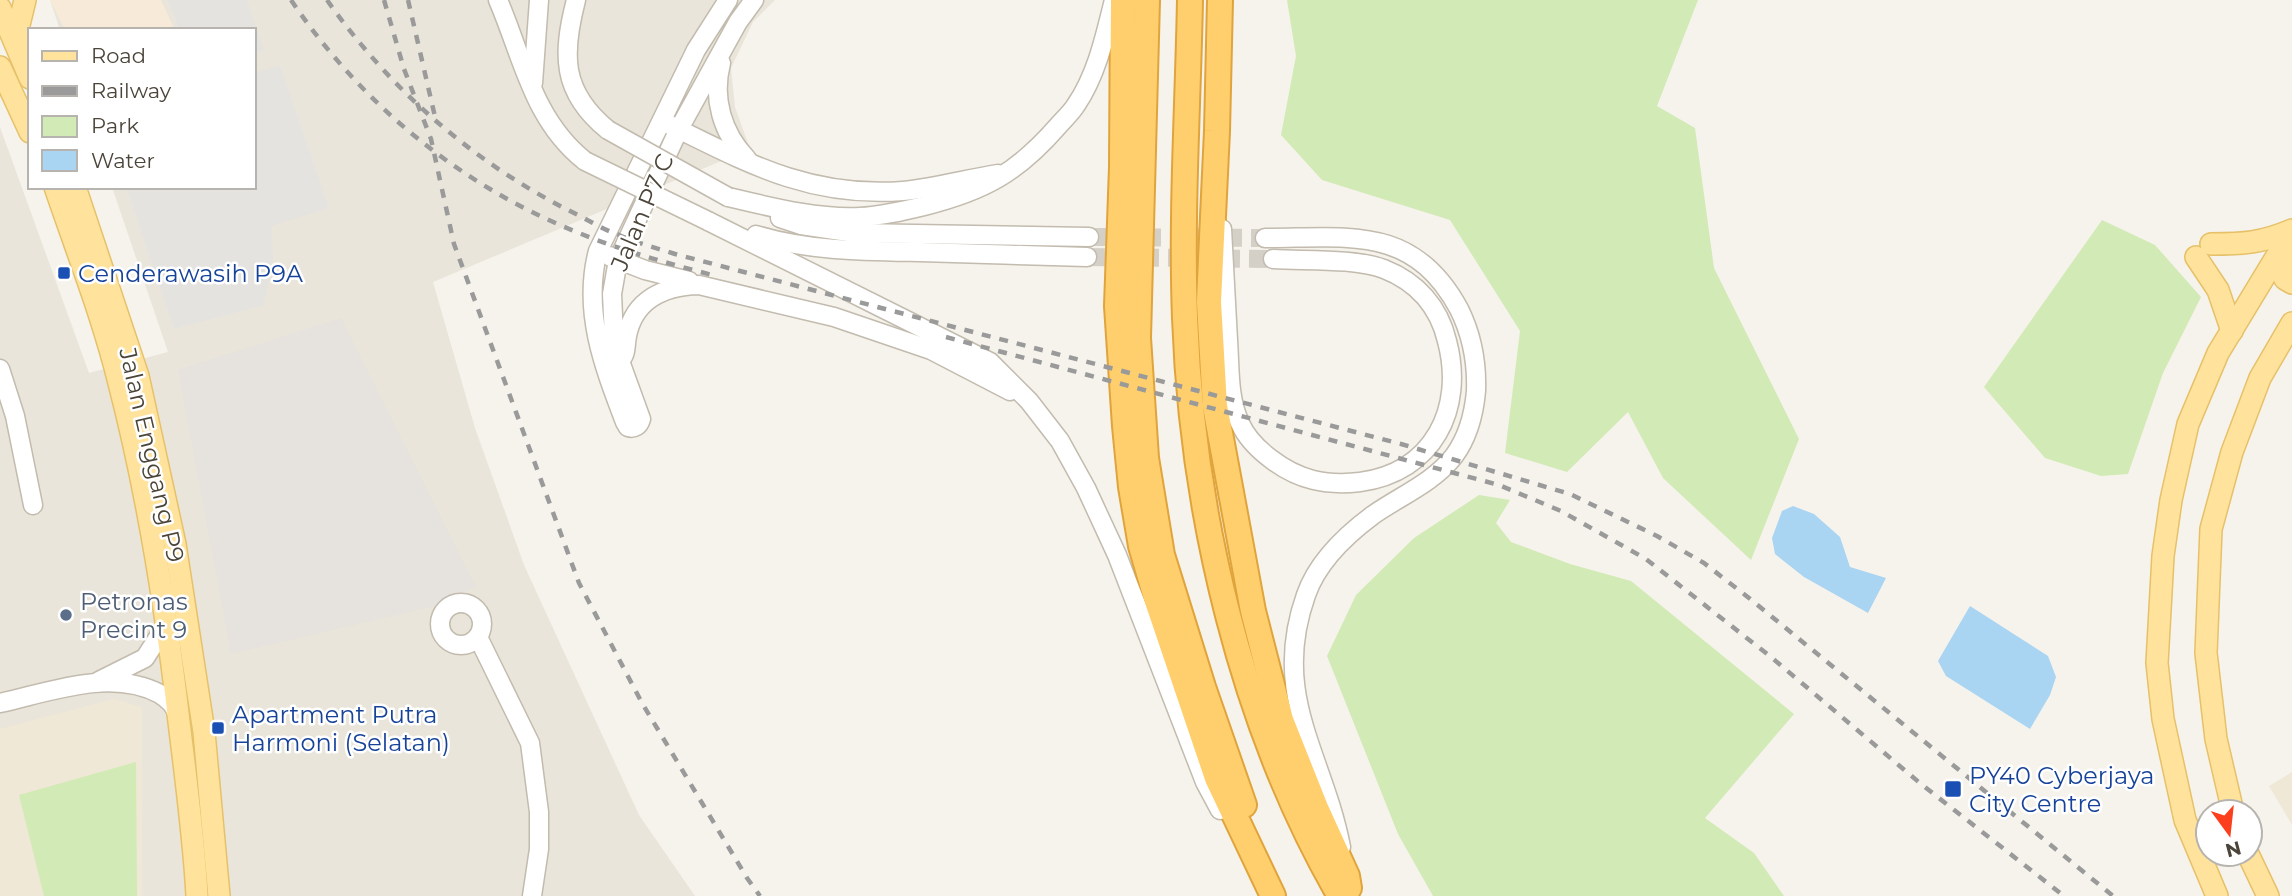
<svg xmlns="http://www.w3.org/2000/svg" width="2292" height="896" viewBox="0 0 2292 896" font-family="Montserrat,sans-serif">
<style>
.residential{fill:#eae5da}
.commercial{fill:#f7ead8}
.industrial{fill:#e6e2dd}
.education{fill:#efe8d6}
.green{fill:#d2eab5}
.parking{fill:#e5e3e0}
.water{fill:#a9d4f2}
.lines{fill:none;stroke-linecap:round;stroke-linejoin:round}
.minor-tunnel{stroke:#d4d0c8;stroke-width:18;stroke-dasharray:18 9;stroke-linecap:butt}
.minor-casing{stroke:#c2bbae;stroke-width:21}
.major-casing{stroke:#e6c16a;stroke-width:24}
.highway-casing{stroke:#e0a43c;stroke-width:28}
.minor{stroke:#fff;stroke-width:18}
.major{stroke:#ffe39c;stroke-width:21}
.highway{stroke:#ffcf6e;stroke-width:24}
.rail{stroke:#9a9a9a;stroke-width:4.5;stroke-dasharray:9 9;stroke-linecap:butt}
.minor-bridge-casing{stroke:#c2bbae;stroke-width:21;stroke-linecap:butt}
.minor-bridge{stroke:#fff;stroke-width:18}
.transit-dot{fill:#1a4fb4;stroke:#fff;stroke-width:2.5}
.service-dot{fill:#5c6f8a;stroke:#fff;stroke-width:2.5}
.labels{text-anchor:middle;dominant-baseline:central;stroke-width:5;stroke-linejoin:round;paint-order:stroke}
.street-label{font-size:24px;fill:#4b4439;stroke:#fff}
.transit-label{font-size:24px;fill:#164399;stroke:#fff;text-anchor:start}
.service-label{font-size:24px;fill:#4e5e75;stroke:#fff;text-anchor:start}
</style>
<rect width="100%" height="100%" fill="#f6f3ec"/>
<polygon class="residential" points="50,0 775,0 753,22 731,68 735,107 750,149 433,282 475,428 524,565 639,815 695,896 0,896 0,127 89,373 168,352 112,187 254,187 254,30 60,30"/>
<polygon class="commercial" points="50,0 161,0 175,30 65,30"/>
<polygon class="industrial" points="341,318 476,586 435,606 231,654 178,370"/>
<g class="education">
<polygon points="114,699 142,707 142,896 0,896 0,729"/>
<polygon points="2292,772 2292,825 2269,786"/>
</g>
<g class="green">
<polygon points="1287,0 1698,0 1657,106 1695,128 1714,268 1799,439 1751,560 1663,478 1628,412 1567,472 1505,453 1520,331 1450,220 1322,180 1281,135 1296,56"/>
<polygon points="2102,220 2155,245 2201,297 2163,373 2128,474 2101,476 2045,458 1984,387"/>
<polygon points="1479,495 1510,500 1496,523 1511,542 1570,564 1631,581 1794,714 1705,818 1754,853 1784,896 1433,896 1398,834 1327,656 1356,595 1414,538"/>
<polygon points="136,762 137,896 44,896 19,795"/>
</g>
<g class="parking">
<polygon points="168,0 247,0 264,50 254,53 254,30 180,30"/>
<polygon points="280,65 329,208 272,226 273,257 264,305 174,329 126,187 254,187 254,73"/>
</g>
<g class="water">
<polygon points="1793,506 1814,514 1840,537 1850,567 1886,578 1868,613 1804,577 1775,554 1772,538 1782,511"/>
<polygon points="1970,606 2048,656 2056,677 2050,695 2030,729 1946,676 1938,661"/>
</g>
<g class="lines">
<g class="minor-tunnel">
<polyline points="1089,237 1265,238"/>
<polyline points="1087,257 1273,259"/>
</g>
<defs>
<g id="minor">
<path d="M 498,0 C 523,58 533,120 585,161"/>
<path d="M 576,0 C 562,54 561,92 608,130"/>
<path d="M 728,0 L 696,50 L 598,251 C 582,311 604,367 625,422 L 628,427 C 634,429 639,426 641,419 L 620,361 L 614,338 L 612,294 L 618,260 L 679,129 L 738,22 L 754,0"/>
<path d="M 721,63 C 712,98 722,133 747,159"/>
<polyline points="533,83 539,0"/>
<path d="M 670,125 C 749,164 811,198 903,191 C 935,188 966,179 998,174"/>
<path d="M 728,197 C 771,207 816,219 860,217 C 882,216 903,211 924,206 C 984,191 1017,173 1058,126 C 1064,119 1071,113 1076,105 C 1097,74 1105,36 1114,0"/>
<polyline points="780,218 801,225 855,233 1089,237"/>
<polyline points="708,221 990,362 1029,401 1060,441 1086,488 1117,555 1205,782 1220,810"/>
<path d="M 1222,229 C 1224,266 1226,303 1228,340 C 1230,368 1228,398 1240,423 C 1246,437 1259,450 1271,459 C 1298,480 1326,486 1360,482 C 1433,472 1465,409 1447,341 C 1439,307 1417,282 1384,269 C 1355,258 1305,261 1273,259"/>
<path d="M 756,235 C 808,251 866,251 920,252 C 976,254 1031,255 1087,257"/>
<path d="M 1265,238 C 1348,238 1413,224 1459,309 C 1472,335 1477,363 1476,391 C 1474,414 1468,437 1454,456 C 1433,483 1400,496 1373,515 C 1346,535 1317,563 1306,595 C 1270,696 1323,754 1341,847"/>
<polyline points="609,256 645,270 689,281"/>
<path d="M 619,361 C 627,355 625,346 627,336 C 634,299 665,286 699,285 L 834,317 L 931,350 L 1010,391"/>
<polyline points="0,369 15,416 33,505"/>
<circle cx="461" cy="624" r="21"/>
<polyline points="478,637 530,743 539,812 539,849 532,896"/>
<polyline points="99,681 145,658 168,622"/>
<path d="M 0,703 C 50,692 111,668 160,694 C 168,699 175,705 177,714"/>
</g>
<g id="major">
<polyline points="0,8 30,78"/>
<polyline points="17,46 19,25 25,0"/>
<polyline points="0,67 30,132"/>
<path d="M 55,187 C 77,252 103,317 119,383 C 148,495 166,608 179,722 C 186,780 194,838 197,896"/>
<polyline points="75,187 138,376 175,544 204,732 219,896"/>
<path d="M 2211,244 C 2243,244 2262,243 2292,230"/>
<polyline points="2292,253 2283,275 2285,279 2292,283"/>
<polyline points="2196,257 2218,290 2232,331"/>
<polyline points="2233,812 2216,739 2206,653 2211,529 2232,452 2260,378 2292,323"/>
<polyline points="2248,854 2268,896"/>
<polyline points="2217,896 2185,820 2163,719 2157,663 2163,556 2171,500 2188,424 2218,353 2292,231"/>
</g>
<g id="highway">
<polyline points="1123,0 1122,167 1117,306 1125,426 1131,487 1141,546 1157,601 1217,778 1273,896"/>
<polyline points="1147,0 1138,338 1146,458 1162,555 1203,687 1244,805"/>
<path d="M 1190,0 C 1188,106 1181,212 1185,318 C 1192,513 1242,727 1340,896"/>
<polyline points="1220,0 1217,131 1209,302 1215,406 1253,611 1281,720 1316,808 1347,876 1349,888"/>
</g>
</defs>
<use href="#minor" class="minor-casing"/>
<use href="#major" class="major-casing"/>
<use href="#highway" class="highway-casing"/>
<use href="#minor" class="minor"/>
<use href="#major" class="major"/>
<use href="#highway" class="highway"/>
<g class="rail">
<path d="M 291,0 C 362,105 461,186 579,233 C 623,251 670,264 716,276"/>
<path d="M 327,0 C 391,91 476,165 576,214 C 590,221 604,230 619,235 C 637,243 656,248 675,254 L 1401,444 L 1570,494 L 1657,536 L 1704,563 L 1749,598 L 2113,896"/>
<polyline points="384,0 404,69 431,139 454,244 579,583 642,703 747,878 760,896"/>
<polyline points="408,0 436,121"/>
<polyline points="946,337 1499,485 1561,511 1646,559 1771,657 1921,784 2064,896"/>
</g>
<defs>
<g id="minor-bridge">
<polyline points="608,130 728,197"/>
<polyline points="585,161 708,221"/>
</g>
</defs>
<use href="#minor-bridge" class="minor-bridge-casing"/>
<use href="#minor-bridge" class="minor-bridge"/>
</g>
<g class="transit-dot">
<rect x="57" y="266" width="14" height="14" rx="3.5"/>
<rect x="211" y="721" width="14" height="14" rx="3.5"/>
<rect x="1944" y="780" width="18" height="18" rx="3.5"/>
</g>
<circle class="service-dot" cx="66" cy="615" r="7"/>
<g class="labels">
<g class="street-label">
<text transform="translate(642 212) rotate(-67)">Jalan P7 C</text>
<text transform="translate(152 455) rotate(77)">Jalan Enggang P9</text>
</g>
<g class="transit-label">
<text x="78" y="273">Cenderawasih P9A</text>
<text x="232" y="714">Apartment Putra<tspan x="232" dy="28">Harmoni (Selatan)</tspan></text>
<text x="1969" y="775">PY40 Cyberjaya<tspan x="1969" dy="28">City Centre</tspan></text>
</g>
<g class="service-label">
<text x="80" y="601">Petronas<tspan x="80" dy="28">Precint 9</tspan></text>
</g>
</g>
<rect x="28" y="28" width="228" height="161" fill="#ffffff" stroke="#b7b4b0" stroke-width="2"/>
<rect x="42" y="51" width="35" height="10" fill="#ffe39c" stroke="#b7b4b0" stroke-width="2"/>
<text x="91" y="63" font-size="21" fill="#4b4439">Road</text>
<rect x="42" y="86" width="35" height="10" fill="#9a9a9a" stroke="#b7b4b0" stroke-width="2"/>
<text x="91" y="98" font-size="21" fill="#4b4439">Railway</text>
<rect x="42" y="116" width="35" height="21" fill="#d2eab5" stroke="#b7b4b0" stroke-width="2"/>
<text x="91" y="133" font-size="21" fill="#4b4439">Park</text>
<rect x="42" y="150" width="35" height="21" fill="#a9d4f2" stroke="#b7b4b0" stroke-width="2"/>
<text x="91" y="168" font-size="21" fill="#4b4439">Water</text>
<g transform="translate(2229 833) rotate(165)"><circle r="33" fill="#ffffff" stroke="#b7b4b0" stroke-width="2"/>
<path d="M0-5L12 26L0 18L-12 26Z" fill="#fc3f1d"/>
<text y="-10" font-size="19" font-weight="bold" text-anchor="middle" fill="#4b4439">N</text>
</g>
</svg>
